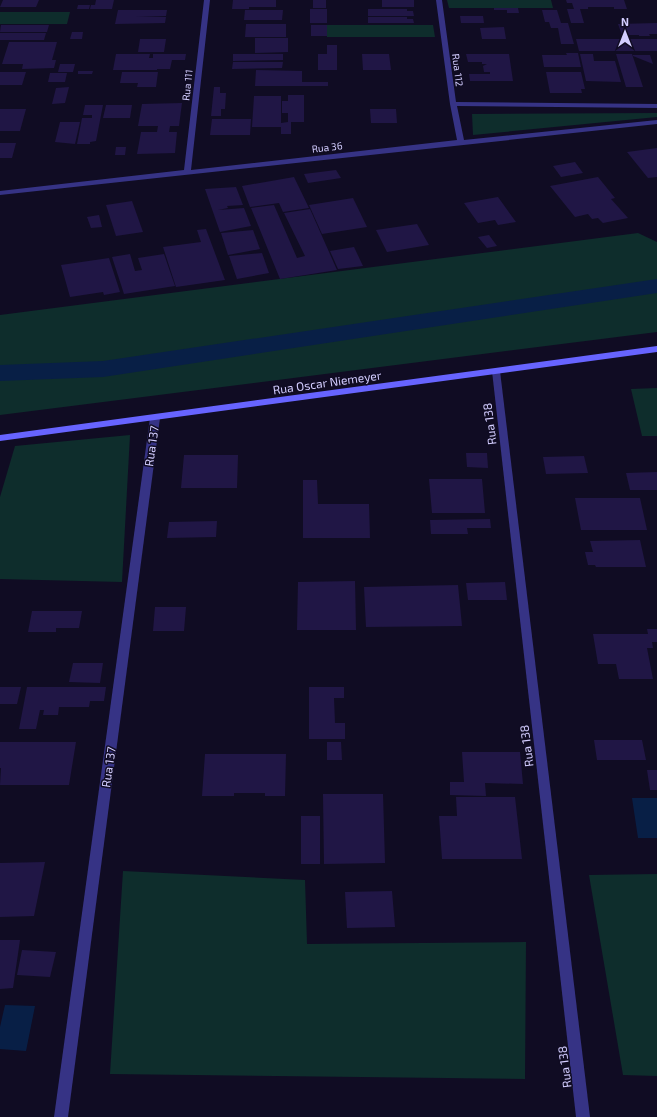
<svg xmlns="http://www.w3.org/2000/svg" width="657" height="1117" viewBox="0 0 657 1117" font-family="'Exo 2',sans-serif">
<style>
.green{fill:#0e2d2c}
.water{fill:#081f46}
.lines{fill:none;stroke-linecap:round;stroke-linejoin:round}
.canal{fill:#081f46;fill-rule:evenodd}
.building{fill:#201645}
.street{fill:#363385;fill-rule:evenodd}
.secondary{fill:#6764ff;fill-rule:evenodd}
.labels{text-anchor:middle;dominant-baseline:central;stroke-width:3;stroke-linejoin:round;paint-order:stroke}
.far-street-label{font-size:10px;fill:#d3cdff;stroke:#100c23}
.street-label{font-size:12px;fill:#d3cdff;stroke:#100c23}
</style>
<rect width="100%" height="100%" fill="#100c23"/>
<g class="green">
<polygon points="447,0 551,0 553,8 449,8"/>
<polygon points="0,12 70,12 67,24 0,24"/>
<polygon points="327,25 433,25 435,37 327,37"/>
<polygon points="657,113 657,117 473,135 472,114"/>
<polygon points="638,233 657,242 657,332 0,415 0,315"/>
<polygon points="657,388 657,436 642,436 631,389"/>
<polygon points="130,435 122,582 0,579 0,497 15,446"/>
<polygon points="123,871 305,880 307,944 526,942 525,1079 110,1074"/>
<polygon points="657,874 657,1076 623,1075 589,875"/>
</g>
<g class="water">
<polygon points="632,798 657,798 657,838 638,838"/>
<polygon points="5,1005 35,1006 26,1051 0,1049 0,1027"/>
</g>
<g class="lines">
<polygon class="canal" points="657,279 657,293 103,377 0,381 0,365 103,361"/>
</g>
<g class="building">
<polygon points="3,0 39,0 36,7 0,7"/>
<polygon points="96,0 114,0 112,9 90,9 91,5 95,5"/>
<polygon points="233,0 276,0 276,7 249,7 249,9 232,9"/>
<rect x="313" y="0" width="13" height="8"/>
<rect x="382" y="0" width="32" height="7"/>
<polygon points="566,0 624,0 627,9 614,9 614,7 588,7 588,9 580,9 584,23 571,23 567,9 574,9 572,3 567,3"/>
<polygon points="78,5 90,5 89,9 77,9"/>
<polygon points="494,8 518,8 519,13 507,13 507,10 494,10"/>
<rect x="310" y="9" width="17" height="14"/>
<polygon points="368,9 407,9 407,11 413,11 414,16 368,16"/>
<polygon points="118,10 167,10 166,16 136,16 166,17 165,23 115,24"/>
<polygon points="245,10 283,10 282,20 244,20"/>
<polygon points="542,10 557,10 561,23 568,23 574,44 561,44 558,28 551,28 549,22 545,22"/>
<polygon points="460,16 483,16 484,23 461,23"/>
<polygon points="368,17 407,17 407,19 413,19 414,23 368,23"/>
<polygon points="657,23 657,34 649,34 650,36 639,36 639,35 622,35 618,24"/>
<polygon points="246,24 286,24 286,37 245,37"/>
<polygon points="1,25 49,25 47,32 0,32"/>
<rect x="311" y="25" width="16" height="11"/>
<polygon points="504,27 506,39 482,39 480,28"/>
<polygon points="72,32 83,32 82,39 70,39"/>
<polygon points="0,33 46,33 44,40 0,40"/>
<polygon points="255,38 288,38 288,52 255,53"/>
<polygon points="140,39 166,39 164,52 138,52"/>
<polygon points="576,39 657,39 657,51 579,51"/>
<polygon points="9,42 57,42 52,60 56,60 54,68 22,69 23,64 2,64"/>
<polygon points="327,45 337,45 337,70 318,70 318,54 327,54"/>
<polygon points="566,53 578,53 581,67 544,67 542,55 567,55"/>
<polygon points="116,54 150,54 149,58 153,58 153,54 186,54 185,60 172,60 170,69 157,69 157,70 113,70"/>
<polygon points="233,54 283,54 283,60 233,61"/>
<polygon points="362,54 389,54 391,70 363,70"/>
<polygon points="466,54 509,54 513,81 470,81 469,74 490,74 490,72 484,72 483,66 487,64 482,64 482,62 468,62"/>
<polygon points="580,54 593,54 594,61 615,61 621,82 586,81"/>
<polygon points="616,54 632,54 643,87 626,87"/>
<polygon points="633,55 650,55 653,64 633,56"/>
<polygon points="233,62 283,62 282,68 232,69"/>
<polygon points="60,64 75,64 73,72 58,72"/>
<polygon points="256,70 302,71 302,82 328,82 328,86 255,86"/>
<polygon points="78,71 93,71 92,74 78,74"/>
<polygon points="0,72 26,72 22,85 0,85"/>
<polygon points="122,72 158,72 156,87 137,87 138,83 120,83"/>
<polygon points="546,72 581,72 585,89 581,89 582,93 550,93"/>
<polygon points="50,73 67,73 65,82 48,82"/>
<polygon points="69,87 65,103 52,104 56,88"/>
<polygon points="214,87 220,87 220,93 226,93 225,109 221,109 221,116 211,116"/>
<polygon points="288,95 304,95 304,122 291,122 291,134 281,134 281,123 288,122 288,113 282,113 282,101 288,101"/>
<polygon points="254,96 281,96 281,127 252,127"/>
<polygon points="182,103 179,126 170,126 169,132 177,132 175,153 137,154 141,132 157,132 158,126 138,126 142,104"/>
<polygon points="85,105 103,105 96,141 90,142 90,144 77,144 82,118 92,118 92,115 83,115"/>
<polygon points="106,105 132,105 130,118 103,118"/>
<polygon points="0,109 26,109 20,131 0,131"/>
<polygon points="370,109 396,109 397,123 371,123"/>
<polygon points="212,119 251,119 250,135 210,135"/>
<polygon points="60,122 80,122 75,144 55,142"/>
<polygon points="0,143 16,143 12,158 0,158"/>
<polygon points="116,147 126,147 125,155 115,155"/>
<polygon points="657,148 657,177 648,178 627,152"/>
<polygon points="575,162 583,173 561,177 553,166"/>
<polygon points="336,170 341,178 308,183 304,174"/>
<polygon points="294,177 309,208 283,212 279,203 250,207 242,186"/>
<polygon points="598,177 615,198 611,199 628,218 603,223 598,218 592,219 588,214 575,217 550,186"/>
<polygon points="236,187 243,205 227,206 228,208 218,210 244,208 251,226 220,232 205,189"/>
<polygon points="498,197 516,222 498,225 495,220 478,223 464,203"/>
<polygon points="353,198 367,227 322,234 309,205"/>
<polygon points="132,201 143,232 116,236 106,205"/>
<polygon points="274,205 297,258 305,256 284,213 310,209 337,270 280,279 251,208"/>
<polygon points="99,215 102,227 91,228 87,217"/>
<polygon points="417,224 429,245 387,252 376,230"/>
<polygon points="206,229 225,280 176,287 163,247 201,242 197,230"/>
<polygon points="253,230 260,249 228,255 221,233"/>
<polygon points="489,235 497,246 487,248 478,237"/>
<polygon points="354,247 363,266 338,269 330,251"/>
<polygon points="262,253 269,273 237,279 229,256"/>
<polygon points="130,254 135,271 142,270 138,258 164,254 175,286 124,294 112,257"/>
<polygon points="109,258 120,292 104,295 103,292 70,297 61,265"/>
<polygon points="466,453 487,453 488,468 467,467"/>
<polygon points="184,455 238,455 237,488 181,488"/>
<polygon points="584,456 588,473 546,474 543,457"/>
<polygon points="657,472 657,490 630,490 626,473"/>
<polygon points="429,479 482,479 485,513 432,513"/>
<polygon points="303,480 317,480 318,504 369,504 370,538 303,538"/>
<polygon points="575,498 640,498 647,530 581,530"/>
<polygon points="490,519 491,528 467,528 468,534 431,534 430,520"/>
<polygon points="217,521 216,537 167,538 169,522"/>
<polygon points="640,540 646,567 596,567 595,565 588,565 585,552 593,552 590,541"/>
<polygon points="355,581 356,630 297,630 298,582"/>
<polygon points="505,582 507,600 468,600 466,583"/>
<polygon points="458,585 462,626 366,627 364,587"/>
<polygon points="155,607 186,607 184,631 153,631"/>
<polygon points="32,611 82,611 79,628 56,628 56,632 28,632"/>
<polygon points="647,629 657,629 657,642 652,642 653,648 647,648 653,679 619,679 616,664 598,664 593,634 648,634"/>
<polygon points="73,663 103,663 100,683 69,682"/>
<polygon points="0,687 21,687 17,704 0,704"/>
<polygon points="27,687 106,687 104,701 90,701 89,707 59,707 58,715 43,715 44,710 40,710 36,729 19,729"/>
<polygon points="309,687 344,687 344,698 334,698 335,723 345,723 345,739 309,739"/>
<polygon points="594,740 642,740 646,760 597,760"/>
<polygon points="0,742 76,742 69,785 0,785 1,768 0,768"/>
<polygon points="327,742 341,742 342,760 327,760"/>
<polygon points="462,752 520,752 523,784 485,783 486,796 450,795 450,782 464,782"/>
<polygon points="205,754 286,754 285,796 265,796 265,793 234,793 234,796 202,796"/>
<polygon points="647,770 657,770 657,790 650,790"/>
<polygon points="323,794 383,794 385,863 324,864"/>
<polygon points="456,797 515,797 522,859 442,859 439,816 457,816"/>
<rect x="301" y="816" width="19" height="48"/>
<polygon points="45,862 34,916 0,917 0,863"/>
<polygon points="392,891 395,927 347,928 345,892"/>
<polygon points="0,940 20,940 13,988 0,989"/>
<polygon points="22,950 56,952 50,977 17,975"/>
</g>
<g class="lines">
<g class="street">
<polygon points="204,0 210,0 191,170 457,140 450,104 436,0 442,0 456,102 657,104 657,108 457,106 464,140 657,120 657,124 0,195 0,191 184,170"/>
<polygon points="496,368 500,371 590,1117 576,1117 492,371"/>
<polygon points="155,415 160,418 68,1117 54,1117 150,418"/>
</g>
<polygon class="secondary" points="657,346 657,352 0,441 0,435"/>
</g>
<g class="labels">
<g class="far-street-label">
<text transform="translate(458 70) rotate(83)">Rua 112</text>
<text transform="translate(187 85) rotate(-84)">Rua 111</text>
<text transform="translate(327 147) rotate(-7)">Rua 36</text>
</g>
<g class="street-label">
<text transform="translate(327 382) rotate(-8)">Rua Oscar Niemeyer</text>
<text transform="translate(489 424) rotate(-97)">Rua 138</text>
<text transform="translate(151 446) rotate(-82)">Rua 137</text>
<text transform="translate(526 746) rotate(-97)">Rua 138</text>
<text transform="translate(108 767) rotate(-82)">Rua 137</text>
<text transform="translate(564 1067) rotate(-97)">Rua 138</text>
</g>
</g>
<g transform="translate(625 32)" stroke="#100c23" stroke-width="3" paint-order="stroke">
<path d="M0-3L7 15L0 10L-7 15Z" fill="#d3cdff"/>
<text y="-6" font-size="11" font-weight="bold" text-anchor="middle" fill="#d3cdff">N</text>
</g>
</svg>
